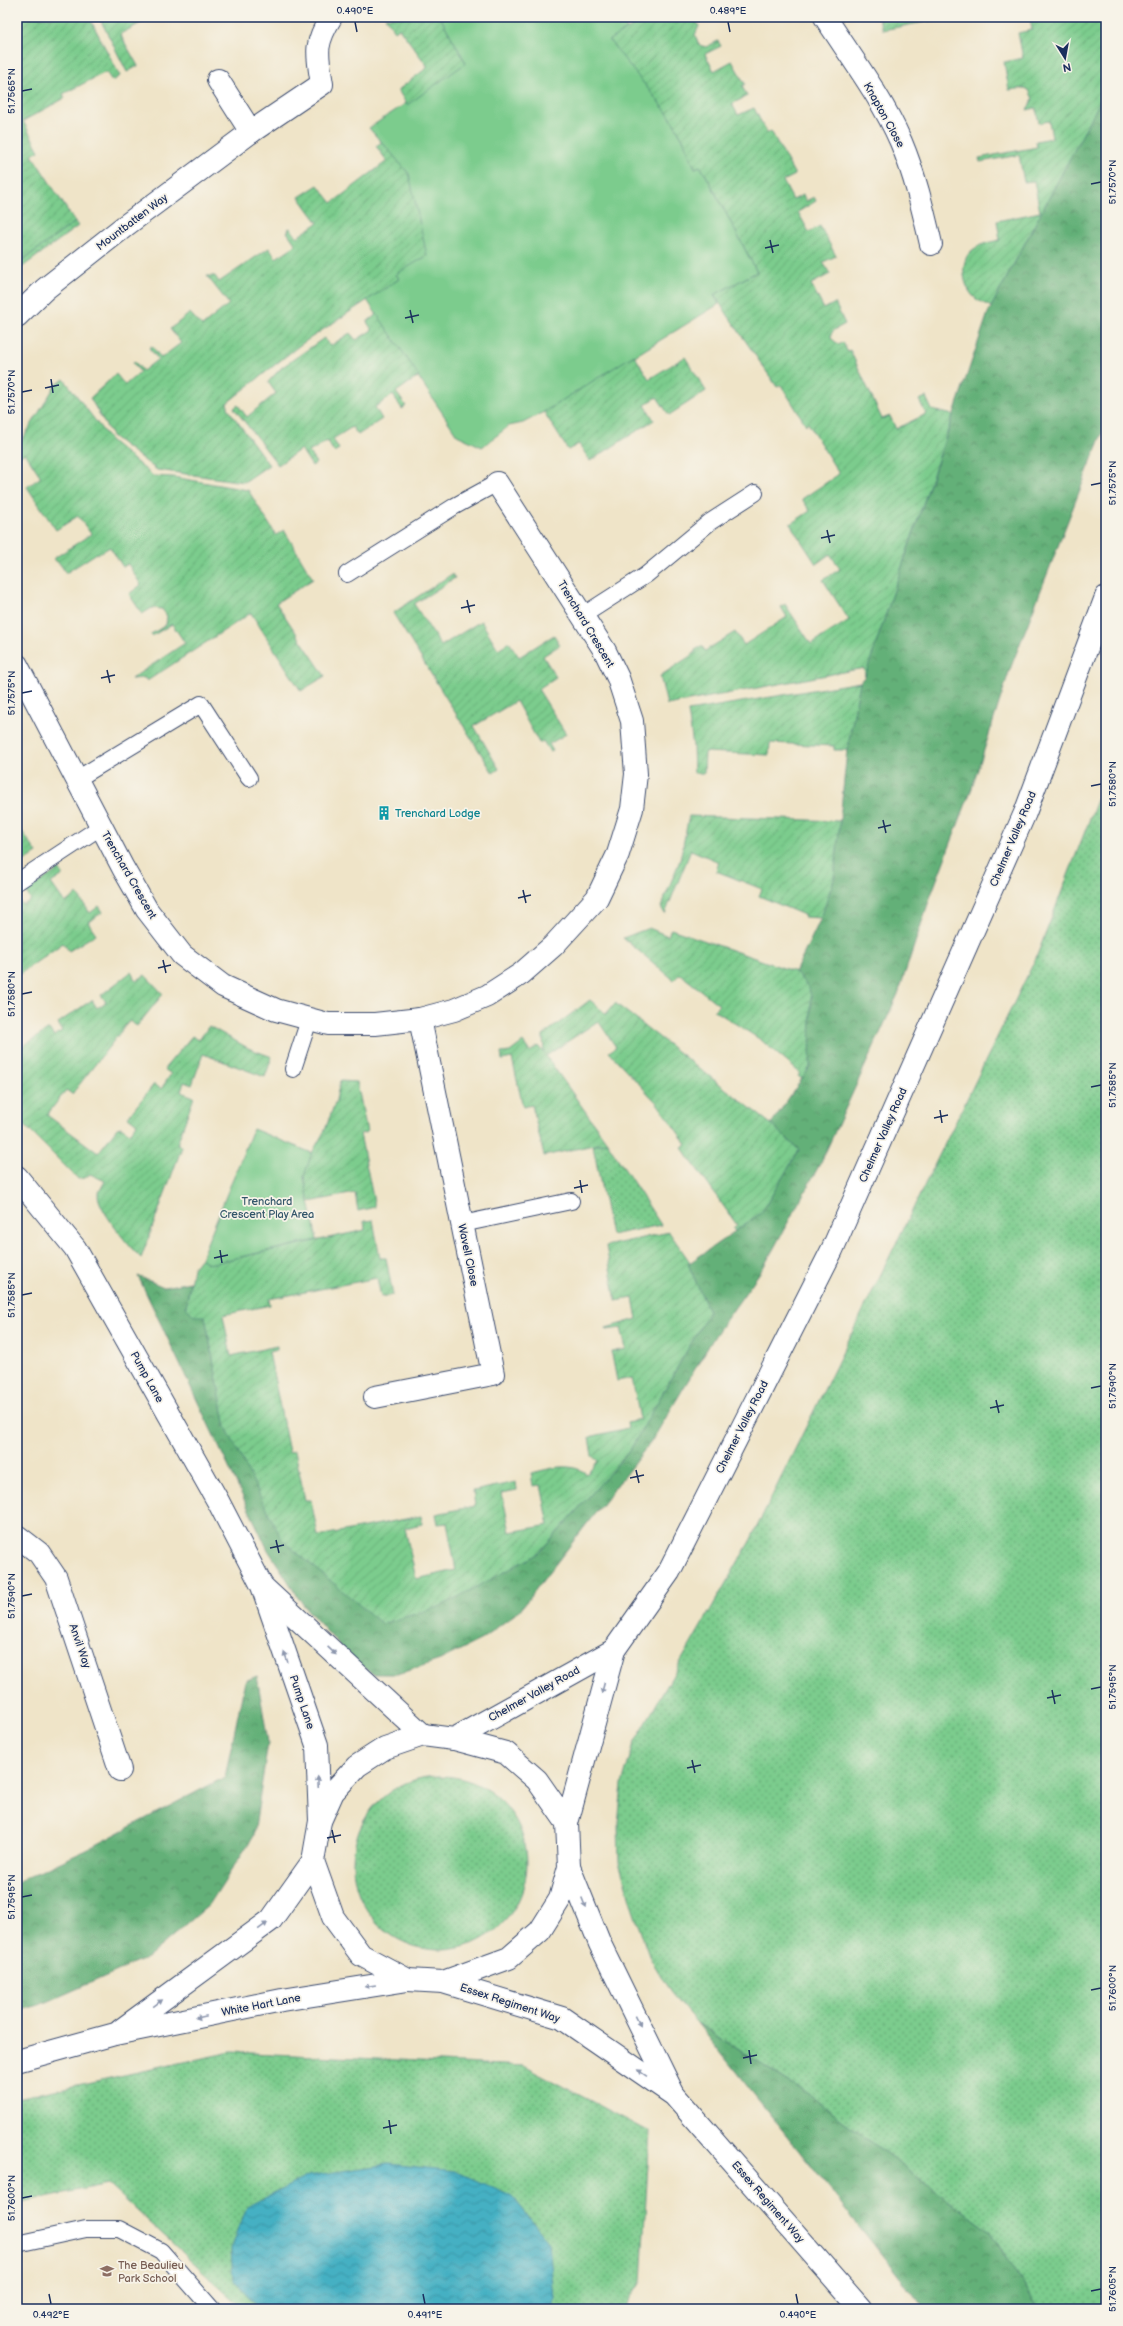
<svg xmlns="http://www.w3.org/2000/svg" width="1123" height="2326" viewBox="0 0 1123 2326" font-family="'Balsamiq Sans',sans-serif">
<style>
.grass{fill:url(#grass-dots);stroke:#4b7e76}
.forest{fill:url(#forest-crowns);stroke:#40706b}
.park{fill:#7bcc8d;stroke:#4b7e76}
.garden{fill:url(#garden-furrows);stroke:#4b7e76}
.water{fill:url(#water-waves);stroke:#307090}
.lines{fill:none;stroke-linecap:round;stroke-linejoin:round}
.lane-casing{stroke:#3b4a6e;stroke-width:18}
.street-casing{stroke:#3b4a6e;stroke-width:24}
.secondary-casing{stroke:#3b4a6e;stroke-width:24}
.primary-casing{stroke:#3b4a6e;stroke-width:24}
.lane{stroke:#fff;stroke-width:16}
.street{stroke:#fff;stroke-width:22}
.secondary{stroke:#fff;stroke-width:22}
.primary{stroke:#fff;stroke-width:22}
.oneway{fill:#8d97ae}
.ticks{fill:none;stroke:#1b2f5e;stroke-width:1.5}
.labels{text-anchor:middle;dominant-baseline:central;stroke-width:3.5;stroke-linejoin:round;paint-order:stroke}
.street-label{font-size:11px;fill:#1b2f5e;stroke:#f7f3e8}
.culture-label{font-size:11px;fill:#0d838f;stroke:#f7f3e8;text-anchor:start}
.park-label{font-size:11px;fill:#33566a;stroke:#f7f3e8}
.education-label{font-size:11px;fill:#785e54;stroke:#f7f3e8;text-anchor:start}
.neatline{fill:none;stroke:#1b2f5e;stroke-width:1.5}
.ticks-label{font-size:10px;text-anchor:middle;fill:#1b2f5e}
</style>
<defs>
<pattern id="grass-dots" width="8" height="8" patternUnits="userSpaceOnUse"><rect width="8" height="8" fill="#7bcc8d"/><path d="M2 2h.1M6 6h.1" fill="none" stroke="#64a676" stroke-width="1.8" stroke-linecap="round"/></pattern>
<pattern id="forest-crowns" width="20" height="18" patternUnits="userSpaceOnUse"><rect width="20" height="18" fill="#64b078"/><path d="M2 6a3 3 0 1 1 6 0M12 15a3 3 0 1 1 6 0" fill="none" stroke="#529066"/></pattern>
<pattern id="garden-furrows" width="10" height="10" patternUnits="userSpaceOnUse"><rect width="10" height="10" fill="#7bcc8d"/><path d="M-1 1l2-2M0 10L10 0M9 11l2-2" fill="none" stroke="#64a676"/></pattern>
<pattern id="water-waves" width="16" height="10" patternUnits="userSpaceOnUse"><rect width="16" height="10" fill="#45b0c3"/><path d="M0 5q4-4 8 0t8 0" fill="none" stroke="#3990a2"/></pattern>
</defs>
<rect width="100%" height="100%" fill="#f7f3e8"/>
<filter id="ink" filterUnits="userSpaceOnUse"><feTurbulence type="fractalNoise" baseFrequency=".025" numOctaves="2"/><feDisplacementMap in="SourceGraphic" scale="8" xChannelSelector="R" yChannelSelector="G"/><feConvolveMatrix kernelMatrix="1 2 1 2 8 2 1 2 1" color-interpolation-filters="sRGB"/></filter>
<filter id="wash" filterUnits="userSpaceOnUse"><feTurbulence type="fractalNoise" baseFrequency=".012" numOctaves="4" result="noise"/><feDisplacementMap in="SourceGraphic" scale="16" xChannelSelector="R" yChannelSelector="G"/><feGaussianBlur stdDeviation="0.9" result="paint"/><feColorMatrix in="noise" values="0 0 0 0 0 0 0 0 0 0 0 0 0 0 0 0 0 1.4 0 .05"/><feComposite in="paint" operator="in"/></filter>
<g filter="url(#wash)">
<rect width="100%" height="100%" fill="#efe4c8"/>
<g class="grass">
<polygon points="75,222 78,226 17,271 17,264"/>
<polygon points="1106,777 1106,2309 1039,2309 990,2232 809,2095 697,2023 671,1993 649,1956 633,1910 619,1862 618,1824 622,1784 634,1743 750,1541 1036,958"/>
<polygon points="607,1142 661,1225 611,1235 593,1146"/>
<circle cx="440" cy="1863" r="87"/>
<polygon points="231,2052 524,2066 650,2132 641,2281 623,2309 244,2309 108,2184 17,2203 17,2098"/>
</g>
<g class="forest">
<polygon points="1106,90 1106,423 1009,672 972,788 931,895 898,994 821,1162 763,1268 716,1334 653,1439 519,1611 482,1639 440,1660 398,1674 373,1674 353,1661 304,1606 268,1550 138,1276 164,1287 190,1282 186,1307 205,1316 226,1427 382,1624 538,1554 630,1450 709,1312 688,1264 761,1213 799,1150 771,1124 810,1067 811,997 802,980 795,972 821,918 834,879 847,750 860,682 865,676 988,313"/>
<polygon points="257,1676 268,1742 254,1835 209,1905 147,1958 47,2002 17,2012 17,1882 78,1854 225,1777 245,1681"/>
<polygon points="697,2023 809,2095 990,2232 1039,2309 925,2309"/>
</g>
<g class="park">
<polygon points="440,17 620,17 627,29 610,40 669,115 683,139 695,168 700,166 707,177 757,272 714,295 719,304 544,412 523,423 509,426 482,447 457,435 367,300 399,279 396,274 410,264 409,174 369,128 466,63"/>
<polygon points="253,1129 312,1153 304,1177 317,1240 209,1264 201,1258"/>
</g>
<g class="garden">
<polygon points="17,17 89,17 120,76 112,81 106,72 63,94 65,98 23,121 39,151 32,155 75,222 17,264"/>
<polygon points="99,17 152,17 120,34 138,66 127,72"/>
<polygon points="385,17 440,17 466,63 407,105 398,90 428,67 399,28 395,31"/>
<polygon points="647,17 675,17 677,22 686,17 694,17 699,26 695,35 699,45 706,47 718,41 721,46 705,54 714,71 732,61 745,84 742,86 747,96 732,104 738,115 754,108 767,133 771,131 795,175 783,181 793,200 803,195 806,201 814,197 816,201 798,212 809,232 820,226 836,256 823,262 830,274 811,284 824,309 835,303 845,324 834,330 831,334 831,338 839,345 843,342 847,351 850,350 882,419 890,416 896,429 926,414 919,400 926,397 932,410 953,415 865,676 864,668 667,705 660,676 695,653 695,650 702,646 705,651 735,632 744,645 787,617 781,607 785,604 811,644 849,620 823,580 840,569 830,554 816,564 790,524 810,511 802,499 839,474 808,423 806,425 781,385 777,387 714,295 757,272 707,177 700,166 695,168 683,139 669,115 609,40"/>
<polygon points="878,17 949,17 883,30"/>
<path d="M 1030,17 L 1106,17 L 1106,90 L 991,307 C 986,304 977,301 973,296 C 962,284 959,258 974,249 C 982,243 991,242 1000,240 L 997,221 L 1040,212 L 1034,181 L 1024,182 L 1019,155 L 980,162 L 979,158 L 1037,147 L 1036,141 L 1052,138 L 1049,121 L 1039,123 L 1036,108 L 1027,110 L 1033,99 L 1029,90 L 1025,88 L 1009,90 L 1004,62 L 1023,58 L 1018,33 L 1032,30 Z"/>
<polygon points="382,142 409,174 427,256 396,274 399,279 300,345 227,403 229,410 269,465 244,482 157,470 112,436 90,398 116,374 125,385 140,372 133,363 135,362 143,371 158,359 149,348 152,346 161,358 181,343 170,329 190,313 202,326 229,304 207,276 215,276 219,282 269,248 276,258 296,245 287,232 289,231 288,229 290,228 297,237 318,223 299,197 318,185 332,203 387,161 376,146"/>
<polygon points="377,314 419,376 396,392 406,406 402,409 393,395 375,407 382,419 358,435 352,427 333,439 339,449 334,452 327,441 309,452 316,463 312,466 301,449 278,465 234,408 238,405 247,417 276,393 268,382 281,368 324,338 330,346 350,333 356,340 372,330 367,322"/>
<polygon points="634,355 649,379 685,357 706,391 669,415 657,397 645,405 654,420 590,461 579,444 568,450 544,412"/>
<polygon points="64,379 110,440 153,476 173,477 248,490 276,535 284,530 313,579 276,603 325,676 301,691 251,613 147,681 145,678 131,679 185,643 172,624 152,636 151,634 166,625 167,616 162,609 152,608 142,614 129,594 141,585 128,564 123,567 110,547 98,554 97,553 66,573 60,564 53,559 91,534 78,516 56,530 27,487 41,477 25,453 17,458 17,444 19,445 55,386"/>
<polygon points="452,574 455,578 414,604 441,646 481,621 498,649 509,642 519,657 554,635 560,645 543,656 556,677 538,689 566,734 549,744 553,751 550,752 543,741 539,743 516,701 474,726 499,769 493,773 393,613"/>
<polygon points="860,682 847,750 834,750 834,746 770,743 769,755 705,752 704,773 694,773 693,746 688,711"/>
<polygon points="689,816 840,821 834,879 821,918 804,917 804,915 759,896 762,889 716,871 719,862 691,850 665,914 661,907 680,860"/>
<polygon points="17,824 37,853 17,866"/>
<polygon points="59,869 63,875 51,883 65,903 77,894 90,913 99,906 103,912 88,922 96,934 69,951 63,943 17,976 17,899 23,905 31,900 26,892"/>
<polygon points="649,928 668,936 671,929 795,972 809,988 811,997 810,1067 802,1079 798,1076 800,1073 761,1040 714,1010 719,1005 680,974 674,980 623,938"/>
<path d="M 131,972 L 136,981 L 145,975 L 163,994 L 137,1026 L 129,1021 L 72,1094 L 66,1090 L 47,1115 L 98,1153 L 117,1128 L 121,1127 L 130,1133 L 137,1124 L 128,1117 L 154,1084 L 161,1089 L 171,1074 L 164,1069 L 192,1036 L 199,1040 L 209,1026 L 248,1048 L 272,1057 L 265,1077 L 203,1054 L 192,1085 L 184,1082 L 181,1092 L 194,1097 L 177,1144 L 182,1147 L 141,1258 C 130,1248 97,1208 98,1194 L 105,1181 L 90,1174 L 85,1178 L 78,1179 L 17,1118 L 17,1050 L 49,1029 L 54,1036 L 62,1031 L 58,1023 L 92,1000 L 97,1008 L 106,1002 L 101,995 Z"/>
<polygon points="590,1000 606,1014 615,1003 771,1124 799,1150 761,1213 735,1231 733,1228 737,1225 682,1148 687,1145 657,1103 609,1052 616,1047 598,1021 546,1056 607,1142 544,1156 532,1105 523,1107 512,1058 502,1060 501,1053 510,1052 523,1042 530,1052 538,1046 544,1053 543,1035"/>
<polygon points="340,1081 357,1082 367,1132 360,1134 375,1207 358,1211 355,1193 309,1202 304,1176 312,1153 325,1130 336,1100"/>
<path d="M 373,1220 L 380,1258 L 386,1258 L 393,1295 L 381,1297 L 377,1278 L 269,1299 L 270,1305 L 223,1315 L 231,1356 L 277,1346 L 277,1350 L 269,1352 L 289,1452 L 295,1451 L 305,1500 L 311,1500 L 318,1536 L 421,1516 L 422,1524 L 405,1528 L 416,1579 L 456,1570 L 447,1523 L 438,1524 L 436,1514 L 475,1506 L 473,1491 L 516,1482 L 517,1490 L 502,1493 L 510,1532 L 549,1525 L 541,1485 L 533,1486 L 531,1473 C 550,1469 570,1461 587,1474 L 598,1461 L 592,1456 L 589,1437 L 628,1428 L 627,1422 L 640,1419 L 632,1378 L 617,1381 L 612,1355 L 611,1352 L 626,1349 L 621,1328 L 607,1330 L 606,1328 L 637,1319 L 633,1298 L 616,1301 L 606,1246 L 669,1232 L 690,1262 L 688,1264 L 709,1312 L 630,1450 L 538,1554 L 441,1606 L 382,1624 L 282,1540 L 226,1427 L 205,1316 L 194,1316 L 186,1307 L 193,1268 L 201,1258 L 209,1264 L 365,1230 L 364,1221 Z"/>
</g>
<polygon class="water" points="389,2164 455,2171 513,2197 549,2243 554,2299 552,2309 261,2309 233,2280 231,2249 247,2207 308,2176"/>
</g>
<g filter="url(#ink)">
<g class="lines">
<defs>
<g id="lane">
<polyline points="347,574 455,506 497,483"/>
<polyline points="582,616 646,575 710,522 755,493"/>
<polyline points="77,779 201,704 249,778"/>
<polyline points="17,882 102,826"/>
<polyline points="293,1069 309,1020"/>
<polyline points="462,1224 571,1201"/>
<polyline points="17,2244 86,2229 119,2229 161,2251 212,2309"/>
</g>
<g id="street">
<path d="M 825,17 C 851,57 882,98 901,142 C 915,175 923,210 931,244"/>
<polyline points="218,80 251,132"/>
<path d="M 17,316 L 45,289 L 125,226 L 251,132 L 322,84 C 317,53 314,45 331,17"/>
<polyline points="17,665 123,868 147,910 182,955 223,986 276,1010 328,1024 375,1024 420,1019 454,1010 487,996 521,974 553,946 597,898 618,854 632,809 636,774 632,721 618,678 605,651 497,483"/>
<polyline points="375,1397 493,1374 420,1019"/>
<polyline points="17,1536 39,1553 56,1578 120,1770"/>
</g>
<g id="secondary">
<polyline points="17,1177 75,1248 219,1503 262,1586 317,1745 320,1821"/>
<polyline points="264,1588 423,1735"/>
<polyline points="121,2030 271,1920 313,1861"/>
<polyline points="17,2061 115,2034 282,2000 408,1980"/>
</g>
<g id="primary">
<polygon points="423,1735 454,1739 506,1753 537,1780 567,1823 569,1867 560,1899 540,1931 509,1958 443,1982 408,1980 361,1955 333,1917 313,1861 320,1821 333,1792 357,1766 385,1748"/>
<polyline points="454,1739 614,1650"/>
<polyline points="567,1823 614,1650 669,1572 832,1250 1025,813 1106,597"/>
<polyline points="569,1867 600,1944 673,2093"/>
<polyline points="443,1982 562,2018 674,2095 861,2309"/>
</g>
</defs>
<use href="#lane" class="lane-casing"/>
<use href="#street" class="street-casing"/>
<use href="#secondary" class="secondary-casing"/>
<use href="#primary" class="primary-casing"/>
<use href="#lane" class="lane"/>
<use href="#street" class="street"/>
<use href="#secondary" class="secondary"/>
<use href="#primary" class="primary"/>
</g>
<defs><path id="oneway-solid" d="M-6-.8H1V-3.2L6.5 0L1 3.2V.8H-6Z"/></defs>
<g class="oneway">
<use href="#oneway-solid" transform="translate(332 1651) rotate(43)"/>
<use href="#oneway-solid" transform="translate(286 1657) rotate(-109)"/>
<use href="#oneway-solid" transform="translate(603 1688) rotate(105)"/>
<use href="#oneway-solid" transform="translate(318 1782) rotate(-93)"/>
<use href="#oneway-solid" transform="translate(584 1903) rotate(68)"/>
<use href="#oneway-solid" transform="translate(263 1926) rotate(-36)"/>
<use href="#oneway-solid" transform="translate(370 1986) rotate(171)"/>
<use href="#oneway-solid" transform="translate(158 2003) rotate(-36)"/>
<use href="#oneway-solid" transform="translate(201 2017) rotate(168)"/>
<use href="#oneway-solid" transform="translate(638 2021) rotate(64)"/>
<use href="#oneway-solid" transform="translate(642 2073) rotate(-146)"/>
</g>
</g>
<path class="ticks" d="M 355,22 L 357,32M 728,22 L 730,32M 22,91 L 32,89M 1091,184 L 1101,182M 770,240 L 773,253M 765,248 L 779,245M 410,310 L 413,323M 405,318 L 419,315M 51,379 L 53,393M 45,388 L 59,385M 22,392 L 32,390M 1091,485 L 1101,483M 827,530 L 830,543M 821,538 L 835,535M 467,600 L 470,613M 461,608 L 475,605M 107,670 L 110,683M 101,678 L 115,675M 22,693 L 32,691M 1091,786 L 1101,784M 883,820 L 886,833M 878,828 L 891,825M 523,890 L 526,903M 518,898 L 531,895M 163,960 L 166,973M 158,968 L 171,965M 22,994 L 32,992M 1091,1087 L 1101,1085M 940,1110 L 942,1123M 934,1118 L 948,1115M 580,1180 L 582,1193M 574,1188 L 588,1185M 220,1250 L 222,1263M 214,1258 L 228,1255M 22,1295 L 32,1293M 1091,1388 L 1101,1386M 996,1400 L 999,1413M 990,1408 L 1004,1405M 636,1470 L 639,1483M 630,1478 L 644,1475M 276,1540 L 279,1553M 270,1548 L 284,1545M 22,1596 L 32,1594M 1091,1689 L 1101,1687M 1052,1690 L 1055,1704M 1047,1698 L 1061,1695M 692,1760 L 695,1773M 687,1768 L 701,1765M 332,1830 L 335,1843M 327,1838 L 341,1835M 22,1897 L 32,1895M 1091,1990 L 1101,1988M 749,2050 L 751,2064M 743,2058 L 757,2055M 389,2120 L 391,2134M 383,2128 L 397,2125M 22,2198 L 32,2196M 1091,2291 L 1101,2289M 49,2294 L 51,2304M 423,2294 L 425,2304M 796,2294 L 798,2304"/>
<defs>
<symbol id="building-bare" viewBox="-9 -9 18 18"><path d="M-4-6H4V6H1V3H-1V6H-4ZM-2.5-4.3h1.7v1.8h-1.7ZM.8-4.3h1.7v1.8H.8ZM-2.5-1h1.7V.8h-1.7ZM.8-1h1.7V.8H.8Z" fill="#0f9aa8" stroke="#f7f3e8" stroke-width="2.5" paint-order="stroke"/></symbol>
<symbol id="school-bare" viewBox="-9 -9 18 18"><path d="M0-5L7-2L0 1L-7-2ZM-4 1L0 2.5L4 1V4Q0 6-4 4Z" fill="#8d6e63" stroke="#f7f3e8" stroke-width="2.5" paint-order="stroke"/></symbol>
</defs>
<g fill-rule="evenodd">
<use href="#building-bare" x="374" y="803" width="20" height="20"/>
<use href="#school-bare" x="97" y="2261" width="20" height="20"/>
</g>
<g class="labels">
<g class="street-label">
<text transform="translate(884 115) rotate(61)">Knapton Close</text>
<text transform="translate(132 222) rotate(-37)">Mountbatten Way</text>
<text transform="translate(586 624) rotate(59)">Trenchard Crescent</text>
<text transform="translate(1013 839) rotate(-67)">Chelmer Valley Road</text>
<text transform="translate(129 875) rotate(60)">Trenchard Crescent</text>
<text transform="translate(883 1135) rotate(-66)">Chelmer Valley Road</text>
<text transform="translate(468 1255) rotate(78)">Wavell Close</text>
<text transform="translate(147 1377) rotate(61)">Pump Lane</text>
<text transform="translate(742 1427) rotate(-63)">Chelmer Valley Road</text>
<text transform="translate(80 1646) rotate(71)">Anvil Way</text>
<text transform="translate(534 1694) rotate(-29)">Chelmer Valley Road</text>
<text transform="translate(302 1702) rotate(71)">Pump Lane</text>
<text transform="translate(510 2003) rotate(18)">Essex Regiment Way</text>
<text transform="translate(261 2005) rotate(-11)">White Hart Lane</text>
<text transform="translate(768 2202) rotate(49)">Essex Regiment Way</text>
</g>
<g class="culture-label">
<text x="395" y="813">Trenchard Lodge</text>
</g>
<g class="park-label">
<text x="267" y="1201">Trenchard<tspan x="267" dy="13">Crescent Play Area</tspan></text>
</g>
<g class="education-label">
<text x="118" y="2265">The Beaulieu<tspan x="118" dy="13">Park School</tspan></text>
</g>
</g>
<rect width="1123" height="2326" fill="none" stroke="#f7f3e8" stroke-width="44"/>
<g transform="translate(1065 58) rotate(169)" stroke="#f7f3e8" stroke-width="3" paint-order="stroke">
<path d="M0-3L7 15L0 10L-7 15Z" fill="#1b2f5e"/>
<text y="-6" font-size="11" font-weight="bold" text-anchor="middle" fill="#1b2f5e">N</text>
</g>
<rect x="22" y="22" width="1079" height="2282" class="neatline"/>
<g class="ticks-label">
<text x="355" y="14">0.490°E</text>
<text x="728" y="14">0.489°E</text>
<text transform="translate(11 91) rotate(-90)" y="4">51.7565°N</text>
<text transform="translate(1112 182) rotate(-90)" y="4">51.7570°N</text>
<text transform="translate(11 392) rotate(-90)" y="4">51.7570°N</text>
<text transform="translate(1112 483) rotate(-90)" y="4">51.7575°N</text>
<text transform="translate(11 693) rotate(-90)" y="4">51.7575°N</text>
<text transform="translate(1112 784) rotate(-90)" y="4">51.7580°N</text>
<text transform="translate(11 994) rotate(-90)" y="4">51.7580°N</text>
<text transform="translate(1112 1085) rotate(-90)" y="4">51.7585°N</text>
<text transform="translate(11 1295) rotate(-90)" y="4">51.7585°N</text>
<text transform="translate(1112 1386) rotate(-90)" y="4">51.7590°N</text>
<text transform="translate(11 1596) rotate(-90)" y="4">51.7590°N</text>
<text transform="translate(1112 1687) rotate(-90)" y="4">51.7595°N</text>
<text transform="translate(11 1897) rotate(-90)" y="4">51.7595°N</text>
<text transform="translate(1112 1988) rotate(-90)" y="4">51.7600°N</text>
<text transform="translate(11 2198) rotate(-90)" y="4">51.7600°N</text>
<text transform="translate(1112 2289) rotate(-90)" y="4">51.7605°N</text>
<text x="51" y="2318">0.492°E</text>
<text x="425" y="2318">0.491°E</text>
<text x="798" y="2318">0.490°E</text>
</g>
</svg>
